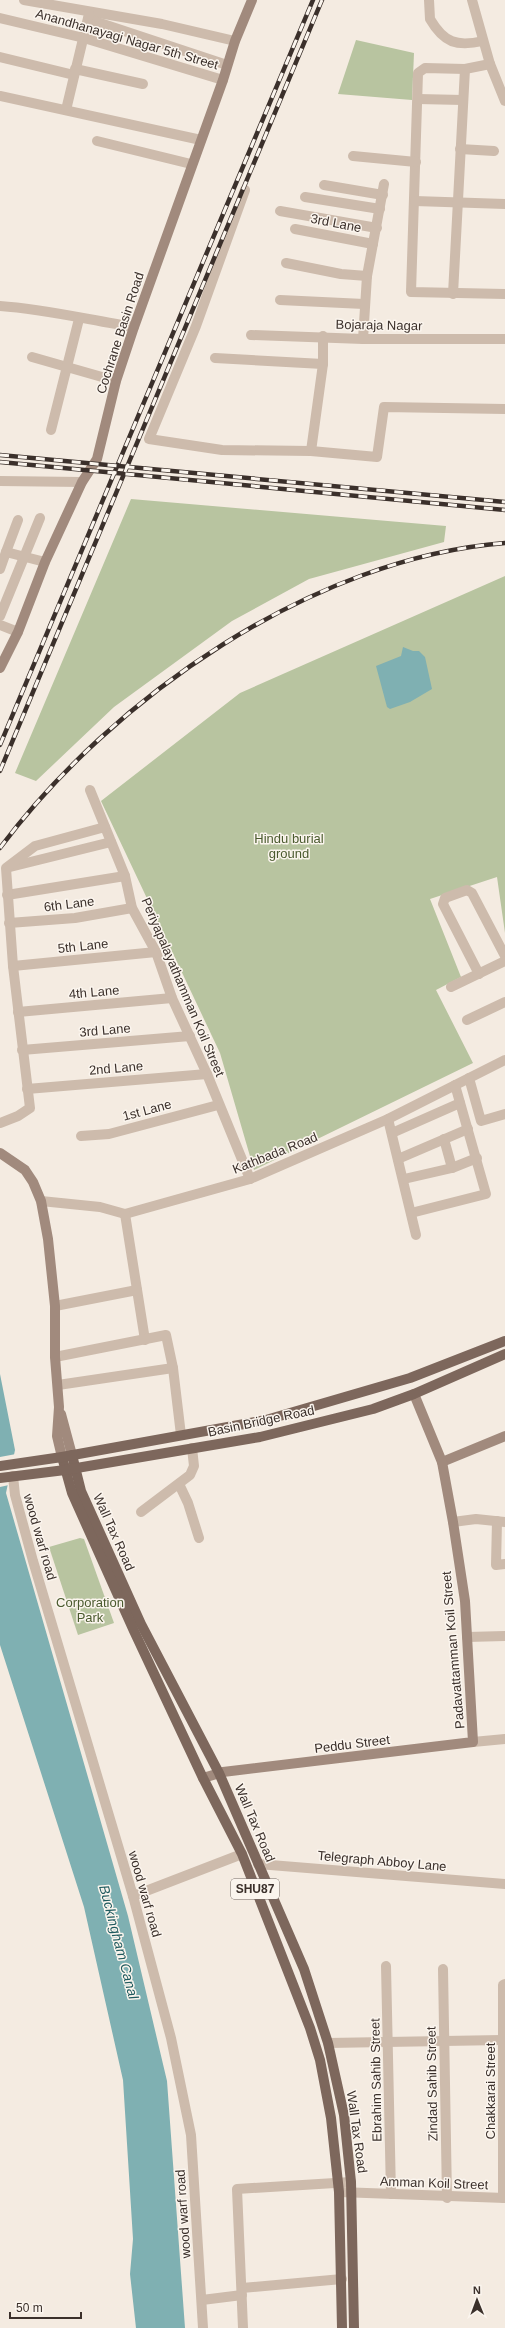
<svg xmlns="http://www.w3.org/2000/svg" width="505" height="2328" viewBox="0 0 505 2328" font-family="Arial,sans-serif">
<style>
.green{fill:#b8c4a0}
.water{fill:#7fb0b2}
.pier{fill:#f4ebe1}
.lines{fill:none;stroke-linecap:round;stroke-linejoin:round}
.minor{stroke:#cdbbac;stroke-width:10}
.secondary{stroke:#a18a7d;stroke-width:10}
.primary{stroke:#7d675c;stroke-width:10}
.rail-casing{stroke:#3b302b;stroke-width:4.5}
.rail{stroke:#fbf5ee;stroke-width:3;stroke-dasharray:9;stroke-linecap:butt}
.labels{text-anchor:middle;dominant-baseline:central;stroke-width:3;stroke-linejoin:round;paint-order:stroke}
.shield{fill:#fbf5ee;stroke:#756b66;stroke-width:1}
.shield-label{font-size:12px;font-weight:bold;fill:#3b302b}
.street-label{font-size:13px;fill:#3b302b;stroke:#fbf5ee}
.park-label{font-size:13px;fill:#4a5a2e;stroke:#fbf5ee}
.water-label{font-size:14px;font-style:italic;fill:#1f5a5e;stroke:#fbf5ee}
</style>
<rect width="100%" height="100%" fill="#f4ebe1"/>
<g class="green">
<polygon points="356,40 414,53 412,100 338,94"/>
<polygon points="131,499 446,526 444,542 309,579 232,621 114,707 36,781 15,773"/>
<polygon points="505,576 505,933 497,877 430,899 461,977 436,990 473,1063 254,1170 220,1053 101,801 240,693"/>
<polygon points="80,1538 84,1539 114,1623 78,1635 49,1547"/>
</g>
<g class="water">
<polygon points="403,647 413,651 419,651 425,657 432,689 410,702 390,709 387,707 376,666 401,656"/>
<polygon points="0,1374 15,1450 6,1493 128,1916 167,2081 185,2328 136,2328 130,2274 133,2239 123,2080 84,1907 0,1645"/>
</g>
<polygon class="pier" points="16,1454 9,1485 0,1487 0,1457"/>
<g class="lines">
<g class="minor">
<polyline points="24,0 162,24 235,41"/>
<path d="M 429,0 L 430,19 C 444,43 457,47 483,41"/>
<polyline points="472,0 490,64 505,101"/>
<polyline points="0,18 84,38 223,80"/>
<polyline points="88,19 227,65"/>
<polyline points="0,57 74,75"/>
<polyline points="490,64 465,69 425,68 418,73 411,292 505,294"/>
<polyline points="75,69 143,84"/>
<polyline points="0,96 201,140"/>
<polyline points="418,99 463,100"/>
<polyline points="66,110 89,14"/>
<polyline points="97,141 191,164"/>
<polyline points="460,149 494,151"/>
<polyline points="353,156 416,162"/>
<polyline points="324,185 383,195"/>
<polyline points="245,190 196,326 149,439 222,450 311,451 377,457 384,407 505,409"/>
<polyline points="305,197 380,209"/>
<polyline points="415,201 505,204"/>
<polyline points="280,211 377,228"/>
<polyline points="295,229 373,244"/>
<polyline points="286,263 341,274 367,276"/>
<polyline points="453,294 465,69"/>
<polyline points="280,300 364,304"/>
<path d="M 0,306 C 45,309 89,320 134,327"/>
<polyline points="251,335 363,339 505,339"/>
<polyline points="363,339 367,276 384,184"/>
<polyline points="32,357 116,381"/>
<polyline points="215,358 323,364"/>
<polyline points="51,430 79,319"/>
<polyline points="311,451 323,364 323,336"/>
<polyline points="0,481 82,482"/>
<polyline points="6,552 18,520"/>
<polyline points="0,569 6,552 45,562"/>
<polyline points="0,616 40,518"/>
<polyline points="0,625 18,632"/>
<polyline points="90,790 125,876 132,908 156,952 172,998 207,1074 250,1179"/>
<polyline points="10,867 111,842"/>
<polyline points="7,895 125,876"/>
<polyline points="9,923 75,918 132,908"/>
<polyline points="13,966 156,952"/>
<polyline points="479,974 443,904 445,898 467,890 472,893 505,956"/>
<polyline points="451,987 505,961"/>
<polyline points="18,1012 172,998"/>
<polyline points="467,1020 505,1002"/>
<polyline points="22,1050 190,1036"/>
<polyline points="469,1078 481,1121 505,1114"/>
<polyline points="27,1089 207,1074"/>
<polyline points="388,1119 416,1235"/>
<polyline points="0,1123 18,1116 30,1108 13,966 6,868 35,846 105,827"/>
<polyline points="392,1133 460,1103"/>
<polyline points="81,1136 109,1134 218,1105"/>
<polyline points="444,1139 452,1168"/>
<polyline points="398,1159 468,1129"/>
<polyline points="404,1179 452,1168 477,1158"/>
<polyline points="41,1201 100,1207 125,1214 250,1179 388,1119 505,1060"/>
<polyline points="411,1213 486,1194 455,1085"/>
<polyline points="125,1214 145,1340"/>
<polyline points="55,1306 137,1290"/>
<polyline points="55,1357 166,1335 173,1368 181,1435"/>
<polyline points="58,1385 173,1368"/>
<polyline points="13,1476 15,1495 33,1561 133,1896 171,2038 191,2135 203,2328"/>
<polyline points="179,1484 188,1503 199,1538"/>
<polyline points="141,1512 190,1475 194,1466 192,1448"/>
<polyline points="497,1521 496,1565 505,1564"/>
<polyline points="453,1522 476,1519 505,1522"/>
<polyline points="467,1637 505,1636"/>
<polyline points="473,1742 505,1739"/>
<polyline points="258,1864 505,1884"/>
<polyline points="133,1896 242,1854"/>
<polyline points="386,1966 391,2194"/>
<polyline points="443,1969 447,2198"/>
<polyline points="328,2043 502,2040"/>
<polyline points="339,2192 505,2198"/>
<polyline points="503,2198 503,1985 505,1984"/>
<polyline points="242,2288 342,2279"/>
<polyline points="202,2300 242,2295"/>
<polyline points="243,2328 237,2189 351,2182"/>
</g>
<g class="secondary">
<polyline points="0,668 18,632 45,562 82,482 97,459 116,381 134,327 223,80 235,41 252,0"/>
<polyline points="0,1153 25,1170 33,1182 41,1201 48,1239 55,1306 55,1357 59,1407 57,1436 62,1457"/>
<polyline points="61,1414 72,1455"/>
<polyline points="442,1462 505,1436"/>
<polyline points="203,1778 223,1772 473,1742 465,1601 453,1522 442,1462 414,1394"/>
</g>
<g class="primary">
<polyline points="72,1455 81,1491 141,1624 219,1773 304,1969 328,2043 344,2115 351,2182 354,2328"/>
<polyline points="62,1457 72,1493 134,1631 203,1778 242,1854 310,2028 320,2060 331,2118 339,2192 342,2328"/>
<polyline points="0,1466 62,1457 266,1420 410,1378 505,1341"/>
<polyline points="0,1478 65,1470 260,1437 373,1409 414,1394 505,1354"/>
</g>
<defs>
<g id="rail">
<polyline points="0,455 505,502"/>
<polyline points="0,462 505,510"/>
<polyline points="0,745 313,0"/>
<polyline points="0,771 322,0"/>
<path d="M 0,848 C 113,697 313,558 505,543"/>
</g>
</defs>
<use href="#rail" class="rail-casing"/>
<use href="#rail" class="rail"/>
</g>
<g class="labels">
<rect class="shield" x="231" y="1879" width="48" height="20" rx="3"/>
<g class="shield-label">
<text x="255" y="1889">SHU87</text>
</g>
<g class="street-label">
<text transform="translate(127 39) rotate(16)">Anandhanayagi Nagar 5th Street</text>
<text transform="translate(336 223) rotate(11)">3rd Lane</text>
<text transform="translate(379 325) rotate(1)">Bojaraja Nagar</text>
<text transform="translate(120 333) rotate(-72)">Cochrane Basin Road</text>
<text transform="translate(69 904) rotate(-7)">6th Lane</text>
<text transform="translate(83 946) rotate(-6)">5th Lane</text>
<text transform="translate(183 987) rotate(67)">Periyapalayathamman Koil Street</text>
<text transform="translate(94 992) rotate(-5)">4th Lane</text>
<text transform="translate(105 1030) rotate(-5)">3rd Lane</text>
<text transform="translate(116 1068) rotate(-5)">2nd Lane</text>
<text transform="translate(147 1110) rotate(-15)">1st Lane</text>
<text transform="translate(275 1153) rotate(-22)">Kathbada Road</text>
<text transform="translate(261 1421) rotate(-12)">Basin Bridge Road</text>
<text transform="translate(114 1532) rotate(66)">Wall Tax Road</text>
<text transform="translate(40 1537) rotate(74)">wood warf road</text>
<text transform="translate(453 1650) rotate(-95)">Padavattamman Koil Street</text>
<text transform="translate(352 1744) rotate(-7)">Peddu Street</text>
<text transform="translate(255 1823) rotate(67)">Wall Tax Road</text>
<text transform="translate(382 1861) rotate(5)">Telegraph Abboy Lane</text>
<text transform="translate(145 1894) rotate(74)">wood warf road</text>
<text transform="translate(376 2080) rotate(-91)">Ebrahim Sahib Street</text>
<text transform="translate(432 2084) rotate(-91)">Zindad Sahib Street</text>
<text transform="translate(490 2091) rotate(-90)">Chakkarai Street</text>
<text transform="translate(357 2132) rotate(82)">Wall Tax Road</text>
<text transform="translate(434 2183) rotate(2)">Amman Koil Street</text>
<text transform="translate(183 2214) rotate(-94)">wood warf road</text>
</g>
<g class="park-label">
<text x="289" y="838">Hindu burial<tspan x="289" dy="15">ground</tspan></text>
<text x="90" y="1602">Corporation<tspan x="90" dy="15">Park</tspan></text>
</g>
<g class="water-label">
<text transform="translate(119 1942) rotate(75)">Buckingham Canal</text>
</g>
</g>
<g transform="translate(477 2300) rotate(359)" stroke="#fbf5ee" stroke-width="3" paint-order="stroke">
<path d="M0-3L7 15L0 10L-7 15Z" fill="#3b302b"/>
<text y="-6" font-size="11" font-weight="bold" text-anchor="middle" fill="#3b302b">N</text>
</g>
<path d="M10 2312v6h71v-6" fill="none" stroke="#3b302b" stroke-width="2"/>
<text x="16" y="2312" font-size="12" fill="#3b302b" stroke="#fbf5ee" stroke-width="3" paint-order="stroke">50 m</text>
</svg>
